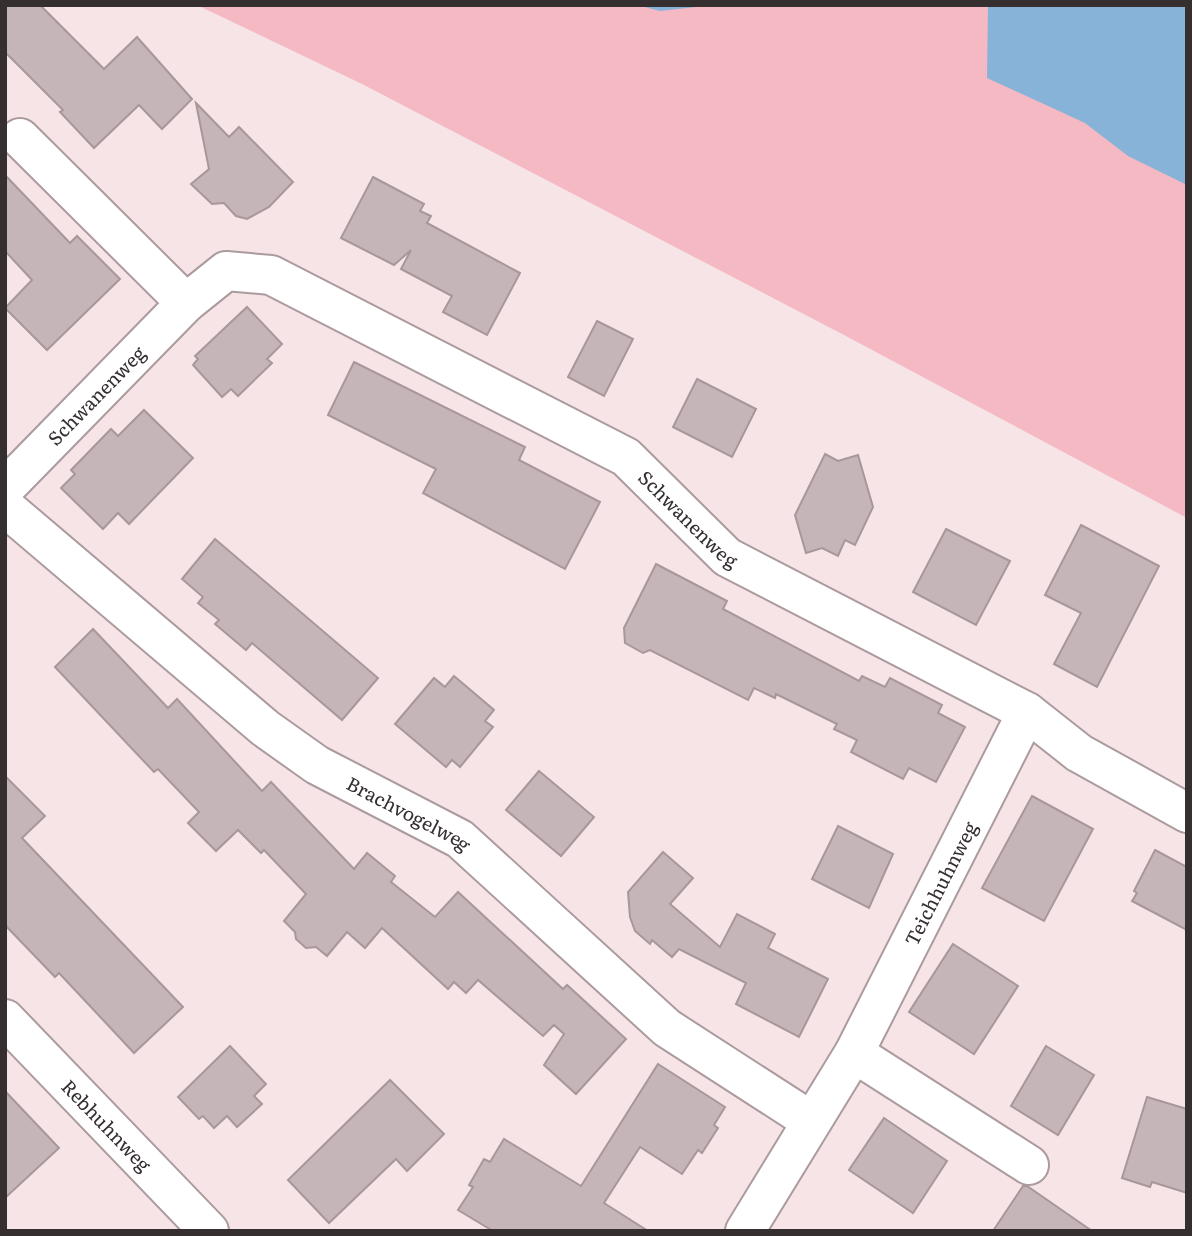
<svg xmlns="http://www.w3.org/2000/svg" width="1192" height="1236" viewBox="0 0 1192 1236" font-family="Literata,serif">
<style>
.green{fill:#f4b9c3}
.water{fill:#87b3d8}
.building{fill:#c6b5b8;stroke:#a8979a;stroke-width:2}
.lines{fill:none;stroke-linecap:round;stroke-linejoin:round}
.minor-casing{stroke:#ac9b9e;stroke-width:42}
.minor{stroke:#fff;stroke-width:38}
.labels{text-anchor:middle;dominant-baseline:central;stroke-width:5;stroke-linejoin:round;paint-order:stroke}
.street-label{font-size:19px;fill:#352f30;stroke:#f6e4e7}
</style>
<rect width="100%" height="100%" fill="#f6e4e7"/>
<polygon class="green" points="197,5 1187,5 1187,518 844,335 362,84"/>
<g class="water">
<polygon points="637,5 714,5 660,11"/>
<polygon points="988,5 1187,5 1187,185 1128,156 1085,123 987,78"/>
</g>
<g class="building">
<polygon points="5,5 40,5 104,69 137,37 192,99 162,129 139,105 94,148 60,112 63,110 5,52"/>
<polygon points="196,103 229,137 239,127 293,182 269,207 247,219 236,216 224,203 212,204 191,184 209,169"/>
<polygon points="5,175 70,243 77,236 120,279 47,350 5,308 32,280 5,251"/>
<polygon points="373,177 424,204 420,211 431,216 427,223 520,273 487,335 443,312 452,296 401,269 411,250 394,265 341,238"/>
<polygon points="247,307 282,344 267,359 272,363 238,396 231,389 222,397 193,365 198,359 195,356"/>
<polygon points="597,321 633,339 604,396 568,377"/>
<polygon points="354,362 525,447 519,460 600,502 565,569 423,493 436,469 328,415"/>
<polygon points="697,379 756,409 732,457 673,427"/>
<polygon points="144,410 193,458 129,524 118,513 103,529 61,488 75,474 71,470 111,429 118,436"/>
<polygon points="825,454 838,461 858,455 873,507 855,545 845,540 838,556 822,548 806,553 795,515"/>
<polygon points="1081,525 1159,566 1097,687 1054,664 1081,613 1045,595"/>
<polygon points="946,529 1010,561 976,625 913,592"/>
<polygon points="215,539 378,678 342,720 252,643 246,650 215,624 219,620 198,603 203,597 182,579"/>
<polygon points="656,564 727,601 723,609 859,681 862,676 885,687 890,678 942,705 938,713 965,727 936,782 909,768 903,779 851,752 857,740 834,729 837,724 776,694 775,698 754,688 748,700 650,650 643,653 625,643 624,628"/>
<polygon points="93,629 168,708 177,699 262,791 271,782 354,869 367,853 395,876 391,882 435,917 458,892 563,989 567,985 626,1039 576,1094 544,1065 564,1034 554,1025 543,1036 478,980 466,993 454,982 448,989 382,928 365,948 347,932 327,956 316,947 306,948 296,939 295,932 284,921 306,894 264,850 261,853 238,830 216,851 188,823 199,812 158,769 154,772 55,667"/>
<polygon points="454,676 494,710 485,721 493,727 460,767 452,760 446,767 395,724 434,678 445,687"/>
<polygon points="539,771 594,817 561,856 506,810"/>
<polygon points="5,776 45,816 22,838 183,1007 134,1053 59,973 55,977 5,925"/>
<polygon points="1032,796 1093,829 1044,921 982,888"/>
<polygon points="838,826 893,854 869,908 812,879"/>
<polygon points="1155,850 1187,867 1187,930 1132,901 1137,893 1134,891"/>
<polygon points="663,852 693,878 670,904 720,947 737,914 775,934 768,948 828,979 799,1037 736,1004 746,983 679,949 672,957 652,940 650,944 635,931 630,917 628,892"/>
<polygon points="953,944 1018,986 974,1054 909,1012"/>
<polygon points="230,1046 266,1084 254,1096 262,1104 237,1127 227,1116 214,1128 203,1116 199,1119 178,1097"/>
<polygon points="1046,1046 1094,1075 1058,1135 1011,1106"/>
<polygon points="658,1064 725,1107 714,1125 718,1128 702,1153 698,1150 682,1174 640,1147 604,1203 648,1231 493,1231 458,1210 473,1187 469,1185 484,1159 490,1162 504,1139 581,1186"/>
<polygon points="390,1080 444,1134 407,1171 396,1159 329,1223 288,1180"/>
<polygon points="5,1091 59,1148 5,1198"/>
<polygon points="1147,1097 1187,1109 1187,1193 1152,1182 1150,1187 1122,1178"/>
<polygon points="884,1118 947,1161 913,1213 849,1170"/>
<polygon points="1023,1186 1027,1186 1092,1231 993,1231"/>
</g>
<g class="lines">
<defs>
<g id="minor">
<polyline points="20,138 186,303"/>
<path id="s1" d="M 5,488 L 186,303 L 226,271 L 271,275 L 626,457 L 727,557 L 1027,712 L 1079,753 L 1187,813"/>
<path id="s2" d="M 5,507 L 265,728 L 317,765 L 460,839 L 667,1028 L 811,1121"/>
<path id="s3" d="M 5,1019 L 209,1231"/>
<polyline points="854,1053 1029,1165"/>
<path id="s4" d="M 745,1231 L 854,1053 L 1027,712"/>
</g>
</defs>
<use href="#minor" class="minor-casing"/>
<use href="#minor" class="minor"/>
</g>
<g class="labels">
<g class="street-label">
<text stroke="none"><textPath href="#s1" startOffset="130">Schwanenweg</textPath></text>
<text stroke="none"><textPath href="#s1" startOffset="842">Schwanenweg</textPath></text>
<text stroke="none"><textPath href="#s2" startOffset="509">Brachvogelweg</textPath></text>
<text stroke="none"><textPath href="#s4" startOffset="399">Teichhuhnweg</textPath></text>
<text stroke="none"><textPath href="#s3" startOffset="147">Rebhuhnweg</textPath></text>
</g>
</g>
<rect width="1192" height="1236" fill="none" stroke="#352f30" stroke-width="14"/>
</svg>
